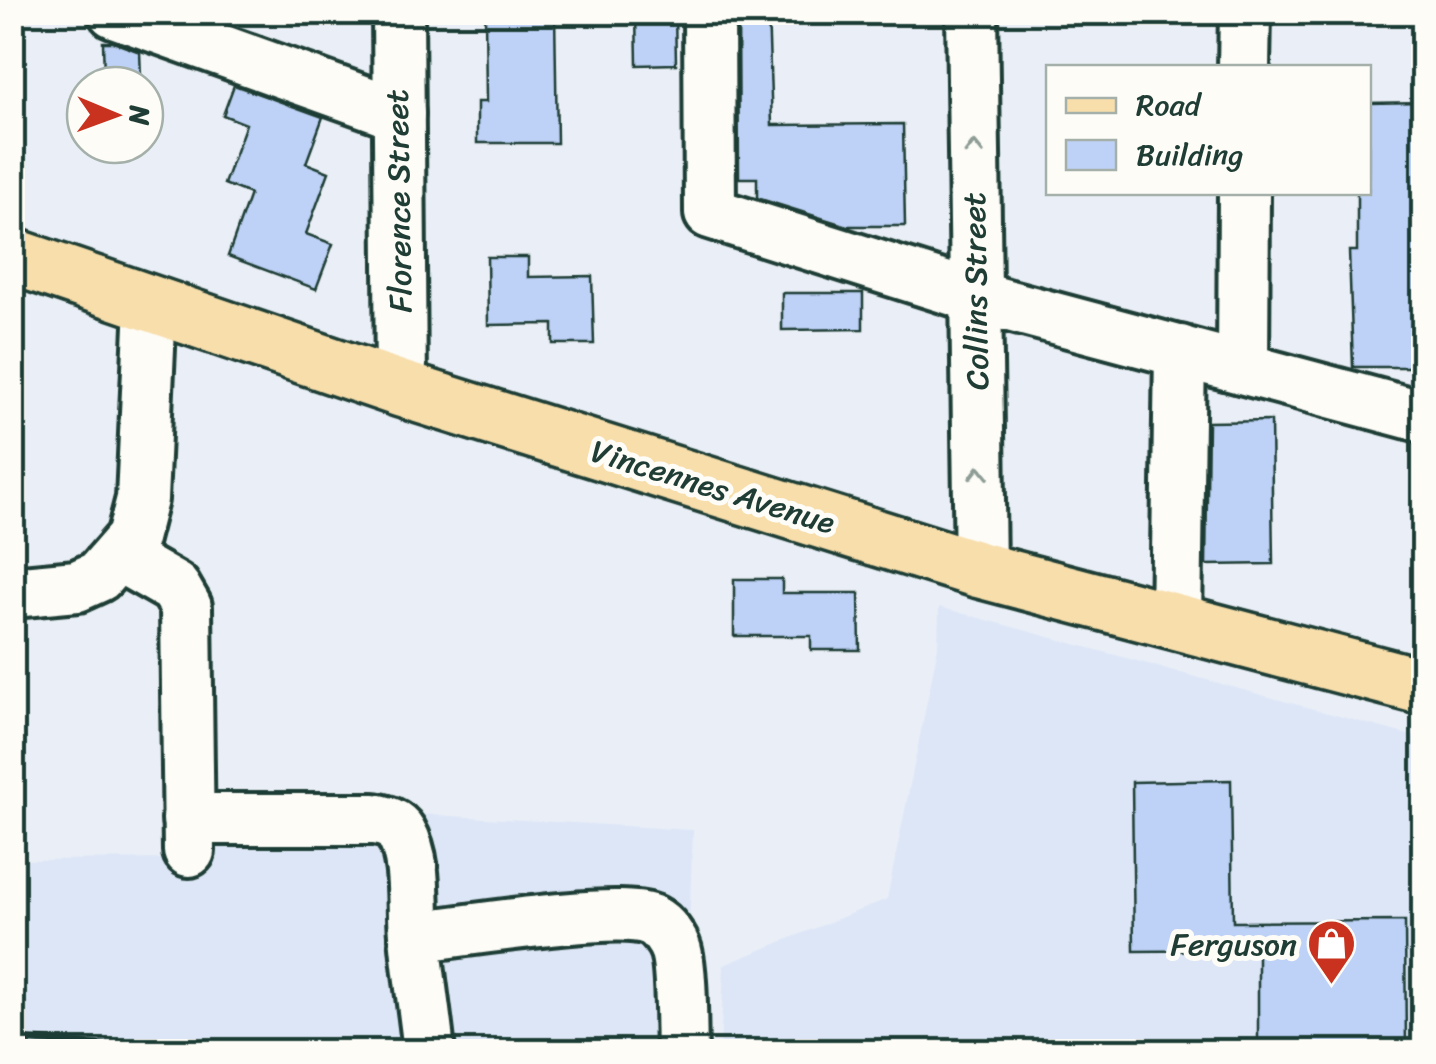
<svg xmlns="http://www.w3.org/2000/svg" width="1436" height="1064" viewBox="0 0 1436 1064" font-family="Sriracha,sans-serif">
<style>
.built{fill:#dde6f7}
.building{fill:#bed1f6;stroke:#1f3d34;stroke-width:2.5}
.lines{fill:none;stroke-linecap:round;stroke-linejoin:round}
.minor-casing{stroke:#1f3d34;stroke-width:58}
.major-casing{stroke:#1f3d34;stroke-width:62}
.minor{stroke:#fdfcf7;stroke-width:50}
.major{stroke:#f8deab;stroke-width:55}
.rail{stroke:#1f3d34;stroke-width:8}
.oneway{stroke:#8e9c96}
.labels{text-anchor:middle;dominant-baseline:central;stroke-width:10;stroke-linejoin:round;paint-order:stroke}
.street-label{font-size:32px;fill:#1f3d34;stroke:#fdfcf7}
.poi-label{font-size:32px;fill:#1f3d34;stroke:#fdfcf7;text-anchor:end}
</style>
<rect width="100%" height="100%" fill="#eaeff7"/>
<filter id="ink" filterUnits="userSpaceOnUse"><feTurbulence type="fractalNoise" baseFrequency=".01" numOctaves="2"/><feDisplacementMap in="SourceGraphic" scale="20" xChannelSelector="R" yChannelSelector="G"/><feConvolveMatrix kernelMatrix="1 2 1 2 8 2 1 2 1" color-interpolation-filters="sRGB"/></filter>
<g filter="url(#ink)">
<g class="built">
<polygon points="939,607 1423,739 1423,1051 720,1052 724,965 887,899 938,647"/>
<polygon points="213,802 693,830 684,1051 13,1051 12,860 207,859"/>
</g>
<g class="building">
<polygon points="485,12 555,12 557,143 477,143 477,102 486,102"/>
<polygon points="636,12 675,12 676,64 637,65"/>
<polygon points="738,12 768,12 772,125 903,124 905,226 847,226 757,198 757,178 739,178"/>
<polygon points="103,42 113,42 140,52 141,77 104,78"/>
<polygon points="234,85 323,117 306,163 329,172 306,234 333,244 316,289 228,256 250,194 224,184 246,124 223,115"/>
<polygon points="1424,102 1424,367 1353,367 1349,251 1357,251 1357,192 1368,192 1368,103"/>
<polygon points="487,257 528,257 528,277 592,276 594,344 553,344 553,324 488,325"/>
<polygon points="782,293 863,293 863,329 782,330"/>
<polygon points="1271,421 1273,564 1206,565 1208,422"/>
<polygon points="734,579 782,579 782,593 859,593 860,650 811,650 811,636 734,636"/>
<polygon points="1231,780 1233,922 1405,921 1406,1052 1258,1052 1258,950 1134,951 1132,782"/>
</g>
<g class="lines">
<defs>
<g id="minor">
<polyline points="114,12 399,114"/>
<polyline points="398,12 401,389"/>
<polyline points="709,12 710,213 976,297 1424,417"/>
<polyline points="972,12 980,570"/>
<polyline points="1244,68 1245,12"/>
<polyline points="1243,368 1244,192"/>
<polyline points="119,556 175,588 186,607 189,851"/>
<polyline points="12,592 77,586 99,576 132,538 142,499 151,305"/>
<polyline points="1176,622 1180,351"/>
<path d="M 188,819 L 374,819 C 385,821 395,823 401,833 C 417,861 412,903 415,934 C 418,973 425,1012 429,1052"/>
<path d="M 415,937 C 458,932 621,905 653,921 C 663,926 673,941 676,951 C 682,972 681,1027 682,1052"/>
</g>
<polyline id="major" points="12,256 401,389 980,570 1424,687"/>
</defs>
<use href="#minor" class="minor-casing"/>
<use href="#major" class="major-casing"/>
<use href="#minor" class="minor"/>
<use href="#major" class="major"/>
<polyline class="rail" points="12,1039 110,1046"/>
</g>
<defs><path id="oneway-chevron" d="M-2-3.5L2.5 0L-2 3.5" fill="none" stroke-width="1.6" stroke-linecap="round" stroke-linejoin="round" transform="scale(2.5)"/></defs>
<g class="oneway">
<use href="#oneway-chevron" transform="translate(974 148) rotate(-91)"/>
<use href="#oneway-chevron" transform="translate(979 473) rotate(-91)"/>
</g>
</g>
<defs>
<symbol id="shop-pin" viewBox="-11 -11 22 30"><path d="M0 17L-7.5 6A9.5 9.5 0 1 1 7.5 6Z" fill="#c8321e" stroke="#fdfcf7"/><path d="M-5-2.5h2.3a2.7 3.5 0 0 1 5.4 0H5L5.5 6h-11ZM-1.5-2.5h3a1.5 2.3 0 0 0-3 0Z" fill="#fff"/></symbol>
</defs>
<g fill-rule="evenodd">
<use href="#shop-pin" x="1304" y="916" width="55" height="75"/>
</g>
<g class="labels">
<g class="street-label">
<text transform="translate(399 201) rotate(-91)">Florence Street</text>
<text transform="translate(976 291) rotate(-91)">Collins Street</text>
<text transform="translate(713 487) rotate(17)">Vincennes Avenue</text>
</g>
<g class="poi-label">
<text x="1297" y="944">Ferguson</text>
</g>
</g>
<rect width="1436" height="1064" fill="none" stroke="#fdfcf7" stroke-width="50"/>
<rect x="25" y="25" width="1386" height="1014" fill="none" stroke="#1f3d34" stroke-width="4" filter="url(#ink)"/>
<rect x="1046" y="65" width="325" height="130" fill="#fdfcf7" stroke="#a4b0a9" stroke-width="2.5"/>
<rect x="1066" y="98" width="50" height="15" fill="#f8deab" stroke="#a4b0a9" stroke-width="2.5"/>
<text x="1136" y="115" font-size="30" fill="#1f3d34">Road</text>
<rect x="1066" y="140" width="50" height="30" fill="#bed1f6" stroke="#a4b0a9" stroke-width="2.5"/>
<text x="1136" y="165" font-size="30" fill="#1f3d34">Building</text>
<g transform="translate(115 115) rotate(91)"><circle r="48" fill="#fdfcf7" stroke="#a4b0a9" stroke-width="2.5"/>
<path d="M0-8L18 38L0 25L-18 38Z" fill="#c8321e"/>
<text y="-15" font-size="28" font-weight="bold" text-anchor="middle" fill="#1f3d34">N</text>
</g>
</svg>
